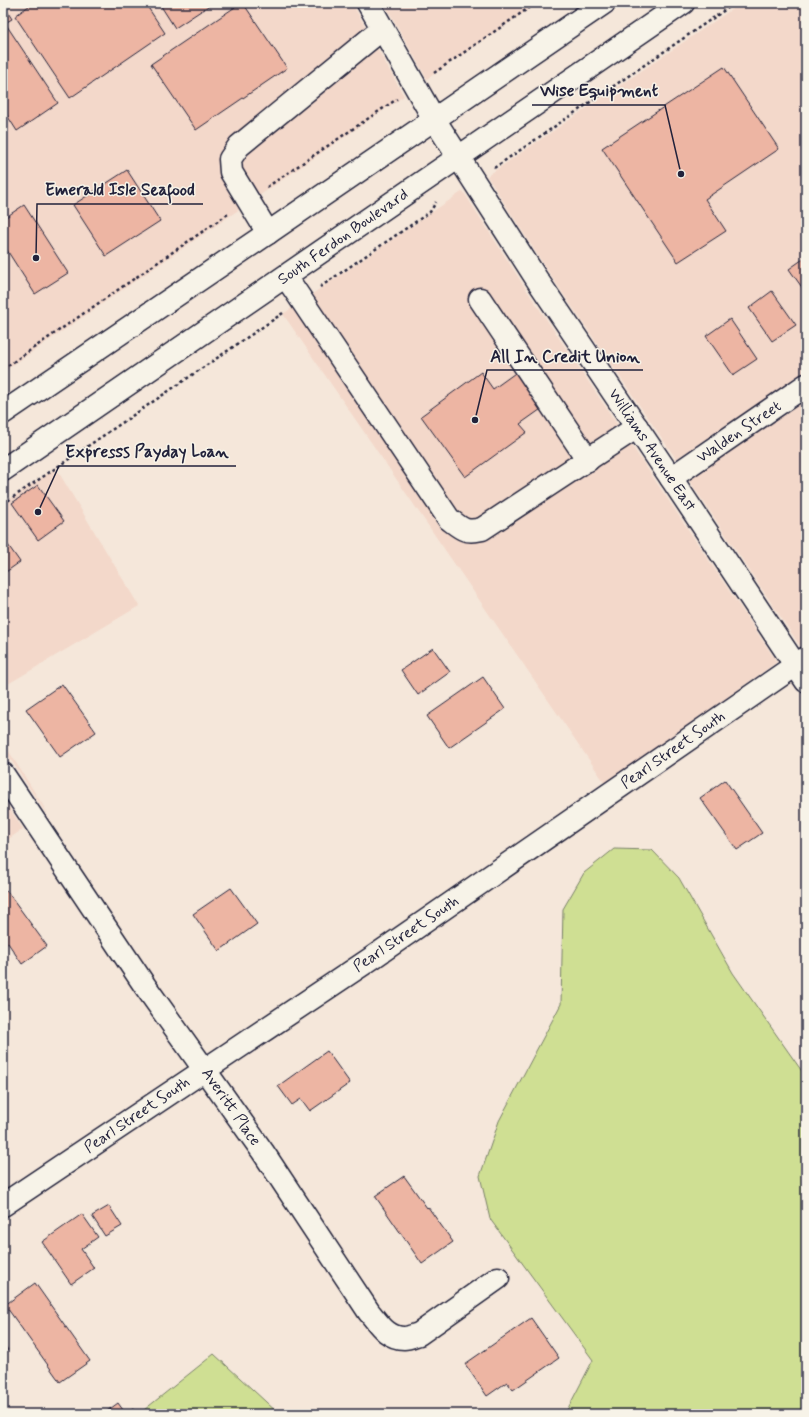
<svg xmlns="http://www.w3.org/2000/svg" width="809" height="1417" viewBox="0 0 809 1417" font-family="Mynerve,sans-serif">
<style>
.built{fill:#f3d8ca}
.green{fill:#cfdf93;stroke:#788067}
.building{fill:#edb5a3;stroke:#22223b}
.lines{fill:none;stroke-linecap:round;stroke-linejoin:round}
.minor-casing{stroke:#22223b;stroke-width:25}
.major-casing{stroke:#22223b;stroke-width:25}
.path{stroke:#22223b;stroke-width:2.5;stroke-dasharray:3 3;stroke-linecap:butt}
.minor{stroke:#f7f3e8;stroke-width:22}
.major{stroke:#f7f3e8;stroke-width:22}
.labels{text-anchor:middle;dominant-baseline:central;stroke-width:3;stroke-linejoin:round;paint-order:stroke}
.street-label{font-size:16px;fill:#22223b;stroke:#f7f3e8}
.leader{fill:none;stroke:#22223b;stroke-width:1.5}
.callout-dot{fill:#22223b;stroke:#f7f3e8;stroke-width:1.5}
.callout-label{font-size:17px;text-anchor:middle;font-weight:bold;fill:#22223b;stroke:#f7f3e8;stroke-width:3;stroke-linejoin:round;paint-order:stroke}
</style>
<rect width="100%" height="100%" fill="#f5e7da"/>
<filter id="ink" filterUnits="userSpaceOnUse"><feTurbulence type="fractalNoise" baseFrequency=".025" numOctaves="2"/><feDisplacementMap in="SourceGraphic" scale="8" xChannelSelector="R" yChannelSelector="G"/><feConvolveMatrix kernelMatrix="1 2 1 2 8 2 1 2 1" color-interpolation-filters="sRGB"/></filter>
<g filter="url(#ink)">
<g class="built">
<polygon points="3,3 352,3 404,96 3,372"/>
<polygon points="384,3 538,3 427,79"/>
<polygon points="741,3 806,3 806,371 676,459 549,273 487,176"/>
<polygon points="463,191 526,289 659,486 777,662 605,783 283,314"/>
<polygon points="806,400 806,642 800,646 689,480"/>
<polygon points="56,468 139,606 3,687 3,504"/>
<polygon points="3,742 47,812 46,813 3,748"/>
<polygon points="3,799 23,829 3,843"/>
</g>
<g class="green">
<polygon points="614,849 652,850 679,878 733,973 806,1077 806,1414 565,1414 593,1360 490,1219 480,1176 499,1121 561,1004 563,909 584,873"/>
<polygon points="214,1354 279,1414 139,1414"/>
</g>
<g class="building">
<polygon points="33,3 145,3 165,33 70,98 15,16"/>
<polygon points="159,3 213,3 175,28"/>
<polygon points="241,3 243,3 287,68 196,130 151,64"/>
<polygon points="3,5 12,19 5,23 58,103 17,131 3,109"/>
<polygon points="724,67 779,149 705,199 726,231 678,262 602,148"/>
<polygon points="127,170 160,221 106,256 73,205"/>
<polygon points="24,205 68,273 35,294 3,244 3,219"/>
<polygon points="806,257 806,293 789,269"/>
<polygon points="772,291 796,325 772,341 749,308"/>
<polygon points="730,319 757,359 733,375 706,336"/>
<polygon points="518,371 544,407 520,424 527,432 465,477 421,416 481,372 493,389"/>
<polygon points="38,485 64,521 38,540 12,503"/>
<polygon points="3,538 20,562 3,574"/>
<polygon points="433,648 450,672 418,695 401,670"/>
<polygon points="483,677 505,709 449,748 427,716"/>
<polygon points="62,684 96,732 60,757 26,709"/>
<polygon points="725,780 762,833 737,850 700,798"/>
<polygon points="231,888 257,924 219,951 193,914"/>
<polygon points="7,891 47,946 22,964 8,943 3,946 3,894"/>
<polygon points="327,1051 350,1083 310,1111 301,1099 292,1105 278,1086"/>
<polygon points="404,1176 427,1208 428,1207 453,1242 422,1264 375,1196"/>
<polygon points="109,1206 122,1226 105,1236 92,1216"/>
<polygon points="82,1214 98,1237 81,1249 94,1268 71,1284 42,1242"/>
<polygon points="35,1283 90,1361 60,1382 5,1305"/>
<polygon points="531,1318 559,1358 513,1390 507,1382 487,1396 465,1364"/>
<polygon points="3,1343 8,1350 3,1353"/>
<polygon points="118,1403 126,1414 133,1409 137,1414 103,1414"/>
</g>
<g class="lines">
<defs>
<g id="minor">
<polyline points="368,3 434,119 538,281 671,478 806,681"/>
<polyline points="268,233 231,172 230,159 239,146 382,29"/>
<path d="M 286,277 L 449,519 C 462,529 465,533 482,529 L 637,427"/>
<polyline points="480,299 588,460"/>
<polyline points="671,478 806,385"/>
<path d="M 3,774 L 145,986 L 263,1152 L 369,1312 C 379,1324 387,1338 404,1338 C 409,1338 415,1335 419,1334 L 498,1278"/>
<polyline points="3,1205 372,958 806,658"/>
</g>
<g id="major">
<polyline points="3,413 268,233 604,3"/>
<polyline points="3,470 683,3"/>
</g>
</defs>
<use href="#minor" class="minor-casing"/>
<use href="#major" class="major-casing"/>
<g class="path">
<polyline points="434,73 536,3"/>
<polyline points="494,168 735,3"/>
<polyline points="267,187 397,99"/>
<polyline points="320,287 430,212 436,202"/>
<polyline points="3,369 228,214"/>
<polyline points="3,504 283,313"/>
</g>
<use href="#minor" class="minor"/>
<use href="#major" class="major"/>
</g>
</g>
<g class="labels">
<g class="street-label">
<text transform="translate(343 237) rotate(-35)">South Ferdon Boulevard</text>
<text transform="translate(739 432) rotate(-34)">Walden Street</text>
<text transform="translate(652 450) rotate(56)">Williams Avenue East</text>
<text transform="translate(673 750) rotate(-35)">Pearl Street South</text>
<text transform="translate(406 934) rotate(-34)">Pearl Street South</text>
<text transform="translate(231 1107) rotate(55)">Averitt Place</text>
<text transform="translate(137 1115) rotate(-34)">Pearl Street South</text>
</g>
</g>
<path class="leader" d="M681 174L665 105H532M36 258L37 204H203M475 420L487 370H643M38 512L59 466H236"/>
<g class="callout-dot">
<circle cx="681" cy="174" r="4"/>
<circle cx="36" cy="258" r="4"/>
<circle cx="475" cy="420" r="4"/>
<circle cx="38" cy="512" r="4"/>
</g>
<g class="callout-label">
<text x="599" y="96">Wise Equipment</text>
<text x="120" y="195">Emerald Isle Seafood</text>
<text x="565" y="362">All In Credit Union</text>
<text x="147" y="457">Expresss Payday Loan</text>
</g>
<rect width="809" height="1417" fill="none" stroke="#f7f3e8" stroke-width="16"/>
<rect x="8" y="8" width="793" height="1401" fill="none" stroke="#22223b" stroke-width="1.5" filter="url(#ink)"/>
</svg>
